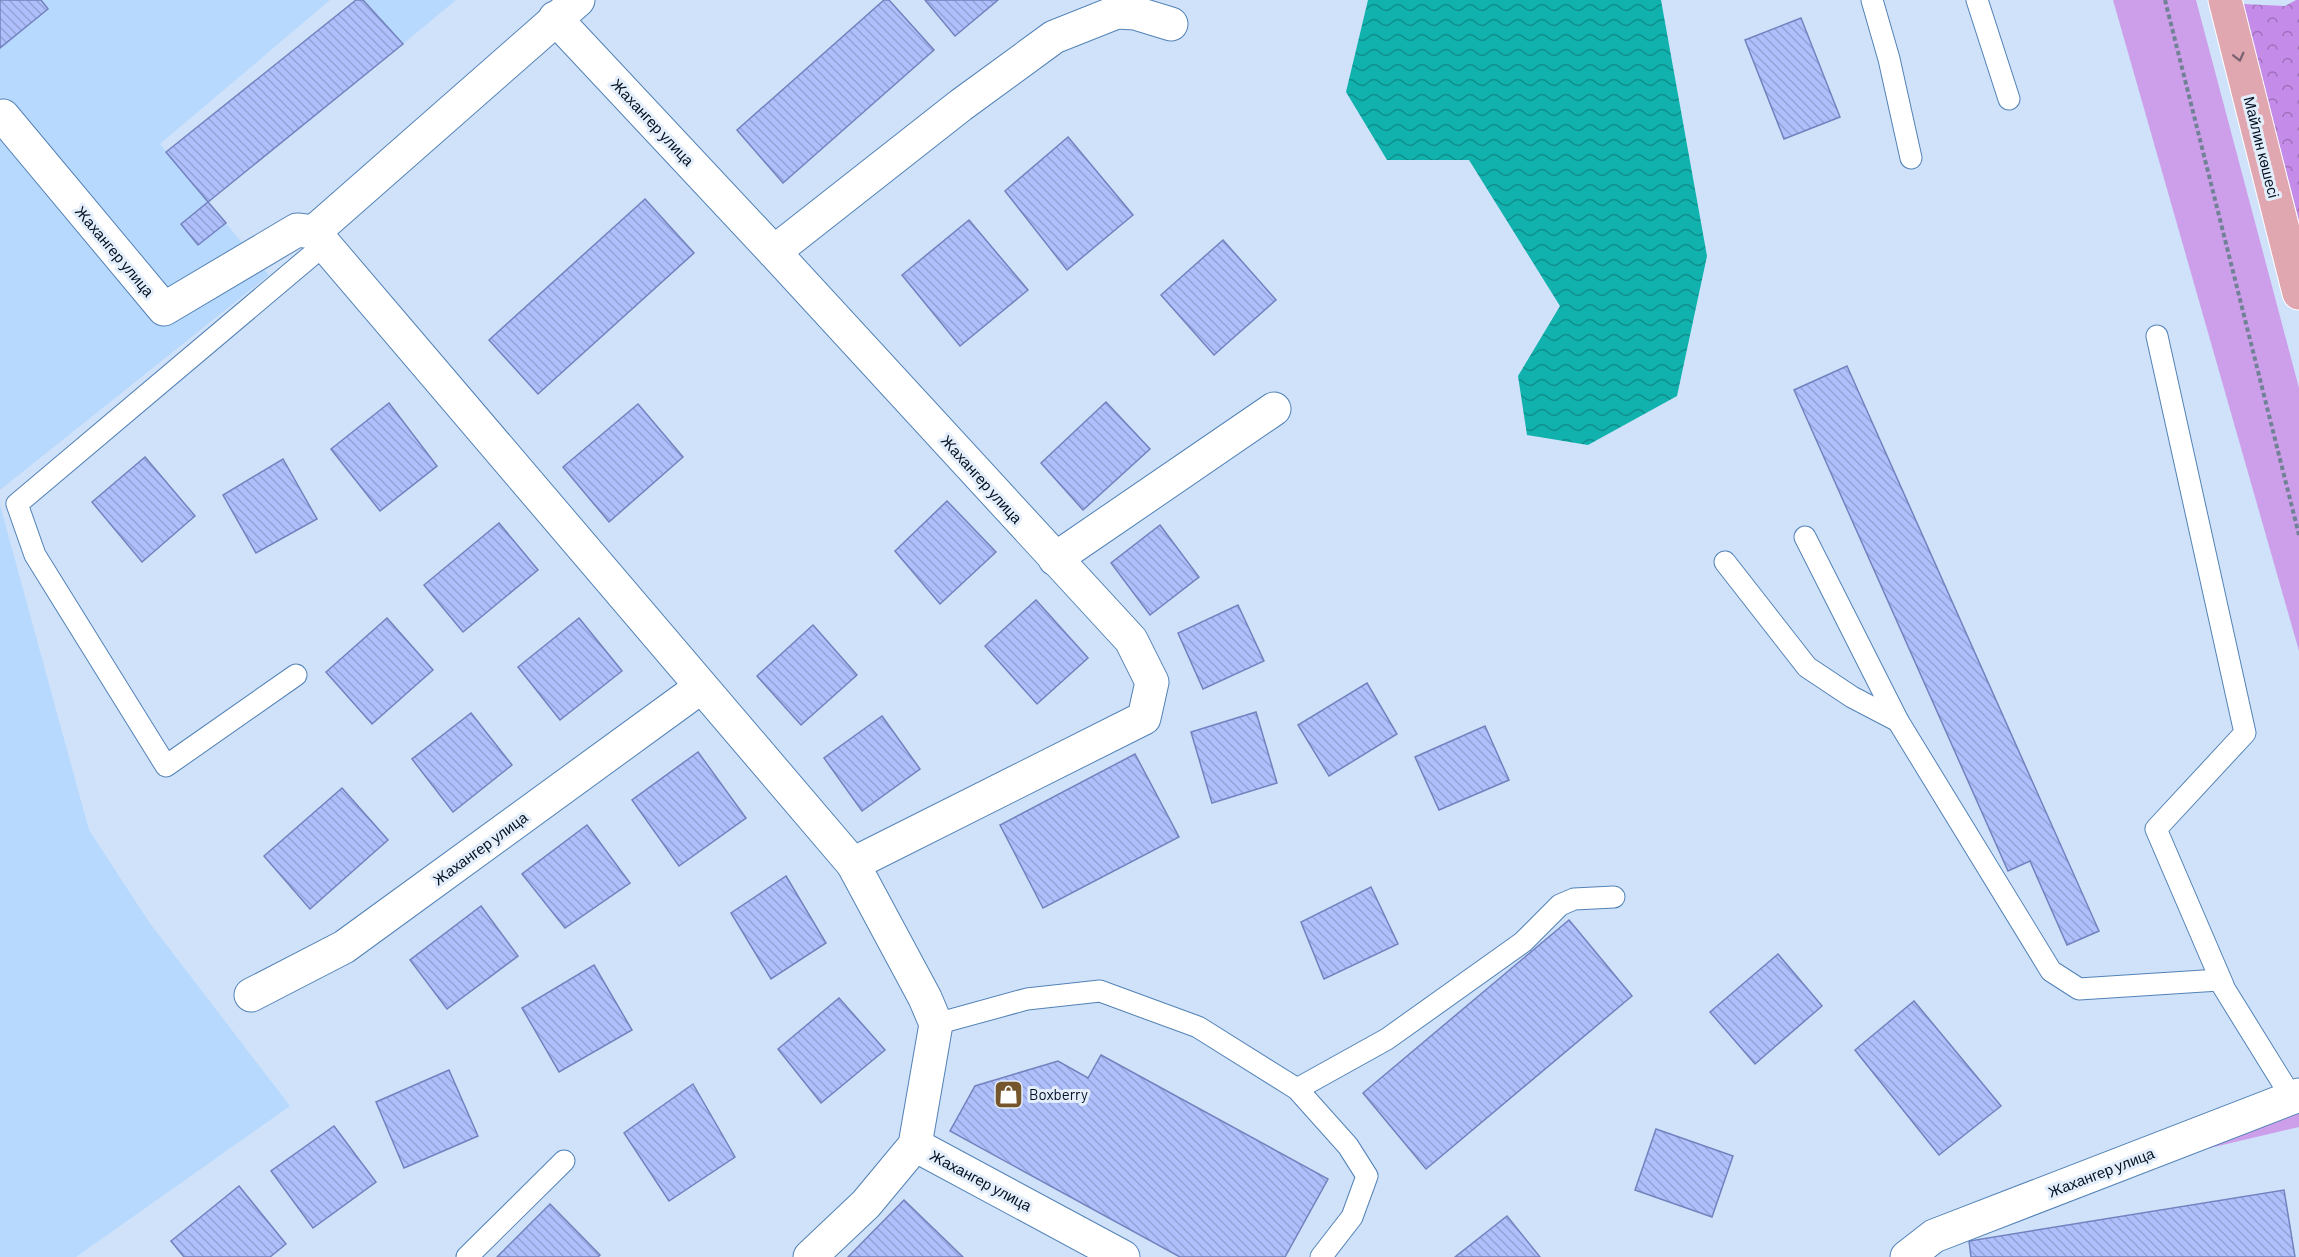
<svg xmlns="http://www.w3.org/2000/svg" width="2299" height="1257" viewBox="0 0 2299 1257" font-family="Barlow,sans-serif">
<style>
.built{fill:#b8d9fe}
.green{fill:#cd9fea}
.forest{fill:url(#forest-crowns)}
.water{fill:url(#water-waves)}
.building{fill:url(#building-back-hatch);stroke:#7282bf;stroke-width:1.5}
.lines{fill:none;stroke-linecap:round;stroke-linejoin:round}
.service-casing{stroke:#5382b6;stroke-width:23}
.minor-casing{stroke:#5382b6;stroke-width:35}
.primary-casing{stroke:#fff;stroke-width:35}
.path{stroke:#718297;stroke-width:4;stroke-dasharray:4.5 3;stroke-linecap:butt}
.service{stroke:#fff;stroke-width:21}
.minor{stroke:#fff;stroke-width:33}
.primary{stroke:#e1a7b0;stroke-width:33}
.oneway{stroke:#7c6371}
.labels{text-anchor:middle;dominant-baseline:central;stroke-width:6;stroke-linejoin:round;paint-order:stroke}
.street-label{font-size:15px;fill:#011023;stroke:#e4eefa}
.poi-label{font-size:15px;fill:#011023;stroke:#e4eefa;text-anchor:start}
</style>
<defs>
<pattern id="forest-crowns" width="20" height="18" patternUnits="userSpaceOnUse" patternTransform="scale(1.5)"><rect width="20" height="18" fill="#c58be9"/><path d="M2 6a3 3 0 1 1 6 0M12 15a3 3 0 1 1 6 0" fill="none" stroke="#9e70bc"/></pattern>
<pattern id="water-waves" width="16" height="10" patternUnits="userSpaceOnUse" patternTransform="scale(1.5)"><rect width="16" height="10" fill="#11b1ad"/><path d="M0 5q4-4 8 0t8 0" fill="none" stroke="#0e8f8c"/></pattern>
<pattern id="building-back-hatch" width="6" height="6" patternUnits="userSpaceOnUse" patternTransform="scale(1.5)"><rect width="6" height="6" fill="#aebffb"/><path d="M-1 5l2 2M0 0l6 6M5-1l2 2" fill="none" stroke="#94a3d7"/></pattern>
</defs>
<rect width="100%" height="100%" fill="#cfe2f9"/>
<g class="built">
<polygon points="0,0 330,0 160,144 269,275 0,490"/>
<polygon points="363,0 456,0 403,44"/>
<polygon points="0,505 89,830 149,922 290,1106 76,1257 0,1257"/>
</g>
<g class="green">
<polygon points="2113,0 2196,0 2299,388 2299,651"/>
<polygon points="2299,1105 2299,1127 2087,1177"/>
</g>
<polygon class="forest" points="2296,0 2299,0 2299,221 2243,4 2285,6"/>
<polygon class="water" points="1368,0 1661,0 1707,256 1677,396 1588,445 1527,435 1518,376 1560,306 1469,160 1387,160 1346,92"/>
<g class="building">
<polygon points="0,0 41,0 48,9 0,48"/>
<polygon points="356,0 363,0 403,44 208,202 166,152"/>
<polygon points="884,0 889,0 934,50 783,183 737,130"/>
<polygon points="925,0 998,0 955,36"/>
<polygon points="1801,18 1840,117 1784,139 1745,40"/>
<polygon points="1068,137 1133,215 1067,270 1005,191"/>
<polygon points="645,199 694,253 538,394 489,340"/>
<polygon points="208,202 226,223 198,245 181,224"/>
<polygon points="969,220 1028,290 960,346 902,275"/>
<polygon points="1223,240 1276,300 1214,355 1161,295"/>
<polygon points="1847,366 2099,931 2067,945 2030,861 2008,871 1794,390"/>
<polygon points="1106,402 1150,449 1083,510 1041,463"/>
<polygon points="389,403 437,466 380,511 331,449"/>
<polygon points="638,404 683,457 609,522 563,467"/>
<polygon points="145,457 195,516 142,562 92,502"/>
<polygon points="283,459 317,519 256,553 223,495"/>
<polygon points="947,501 996,552 940,604 895,551"/>
<polygon points="499,523 538,570 463,632 424,585"/>
<polygon points="1160,525 1199,577 1150,615 1111,563"/>
<polygon points="1036,600 1088,658 1037,704 985,646"/>
<polygon points="1238,605 1264,661 1203,689 1178,633"/>
<polygon points="387,618 433,670 372,724 326,672"/>
<polygon points="579,618 622,671 560,720 518,667"/>
<polygon points="813,625 857,675 801,725 757,676"/>
<polygon points="1367,683 1397,734 1329,776 1298,725"/>
<polygon points="1256,712 1277,783 1212,803 1191,732"/>
<polygon points="471,713 512,765 453,812 412,759"/>
<polygon points="882,716 920,769 862,811 824,758"/>
<polygon points="1485,726 1509,780 1439,810 1415,757"/>
<polygon points="698,752 746,818 679,866 632,800"/>
<polygon points="1135,754 1179,837 1043,908 1000,825"/>
<polygon points="342,788 388,840 310,909 264,856"/>
<polygon points="587,825 630,883 565,928 522,874"/>
<polygon points="786,876 826,943 771,979 731,913"/>
<polygon points="1371,887 1398,944 1324,979 1301,922"/>
<polygon points="481,906 518,956 447,1009 410,960"/>
<polygon points="1569,920 1632,996 1426,1169 1363,1093"/>
<polygon points="1778,954 1822,1006 1755,1064 1710,1012"/>
<polygon points="594,965 632,1030 559,1072 522,1008"/>
<polygon points="839,998 885,1050 821,1103 778,1049"/>
<polygon points="1914,1001 2001,1106 1939,1155 1855,1050"/>
<polygon points="1101,1055 1328,1179 1285,1257 1180,1257 950,1131 975,1086 1058,1061 1088,1078"/>
<polygon points="449,1070 478,1136 404,1168 376,1102"/>
<polygon points="693,1084 735,1157 669,1201 624,1133"/>
<polygon points="334,1126 376,1182 313,1228 271,1171"/>
<polygon points="1656,1129 1733,1156 1712,1217 1635,1190"/>
<polygon points="239,1186 286,1244 270,1257 184,1257 171,1241"/>
<polygon points="2284,1190 2295,1257 1971,1257 1969,1241"/>
<polygon points="904,1200 963,1257 848,1257"/>
<polygon points="550,1204 600,1255 598,1257 497,1257"/>
<polygon points="1507,1216 1540,1257 1455,1257"/>
</g>
<g class="lines">
<defs>
<g id="service">
<polyline points="1872,0 1889,59 1911,158"/>
<polyline points="1977,0 2009,99"/>
<polyline points="2157,336 2245,733 2156,829 2223,985"/>
<polyline points="1805,537 1898,721 2051,971 2079,989 2219,980 2292,1098"/>
<polyline points="1725,562 1807,667 1852,697 1898,721"/>
<polyline points="296,675 166,766 35,555 17,504 324,245"/>
<polyline points="936,1024 1027,999 1100,991 1198,1027 1297,1089 1348,1146 1367,1176 1352,1217 1321,1257"/>
<polyline points="1297,1089 1387,1039 1523,942 1560,905 1574,899 1614,897"/>
<polyline points="467,1257 564,1161"/>
</g>
<g id="minor">
<polyline points="555,18 774,252 1131,640 1152,682 1144,718 853,864"/>
<polyline points="3,116 164,309 297,230 314,232 853,864 925,998 936,1024 915,1145 866,1204 810,1257"/>
<polyline points="314,232 578,0"/>
<polyline points="774,252 961,105 1054,37 1117,12 1135,13 1171,24"/>
<polyline points="1055,559 1274,409"/>
<polyline points="251,995 344,947 701,687"/>
<polyline points="915,1145 1123,1257"/>
<polyline points="1907,1257 1934,1236 2299,1095"/>
</g>
<polyline id="primary" points="2225,0 2299,293"/>
</defs>
<use href="#service" class="service-casing"/>
<use href="#minor" class="minor-casing"/>
<use href="#primary" class="primary-casing"/>
<polyline class="path" points="2165,0 2299,535"/>
<use href="#service" class="service"/>
<use href="#minor" class="minor"/>
<use href="#primary" class="primary"/>
</g>
<defs><path id="oneway-chevron" d="M-2-3.5L2.5 0L-2 3.5" fill="none" stroke-width="1.6" stroke-linecap="round" stroke-linejoin="round" transform="scale(1.5)"/></defs>
<use class="oneway" href="#oneway-chevron" transform="translate(2239 57) rotate(76)"/>
<defs>
<symbol id="shop-square" viewBox="-11 -11 22 22"><rect x="-9" y="-9" width="18" height="18" rx="4" fill="#75552b" stroke="#e4eefa"/><path d="M-5-2.5h2.3a2.7 3.5 0 0 1 5.4 0H5L5.5 6h-11ZM-1.5-2.5h3a1.5 2.3 0 0 0-3 0Z" fill="#fff"/></symbol>
</defs>
<g fill-rule="evenodd">
<use href="#shop-square" x="992" y="1078" width="33" height="33"/>
</g>
<g class="labels">
<g class="street-label">
<text transform="translate(653 122) rotate(47)">Жахангер улица</text>
<text transform="translate(2262 147) rotate(76)">Майлин көшесі</text>
<text transform="translate(115 251) rotate(50)">Жахангер улица</text>
<text transform="translate(982 479) rotate(48)">Жахангер улица</text>
<text transform="translate(480 848) rotate(-36)">Жахангер улица</text>
<text transform="translate(2101 1172) rotate(-21)">Жахангер улица</text>
<text transform="translate(981 1180) rotate(28)">Жахангер улица</text>
</g>
<g class="poi-label">
<text x="1029" y="1094">Boxberry</text>
</g>
</g>
</svg>
